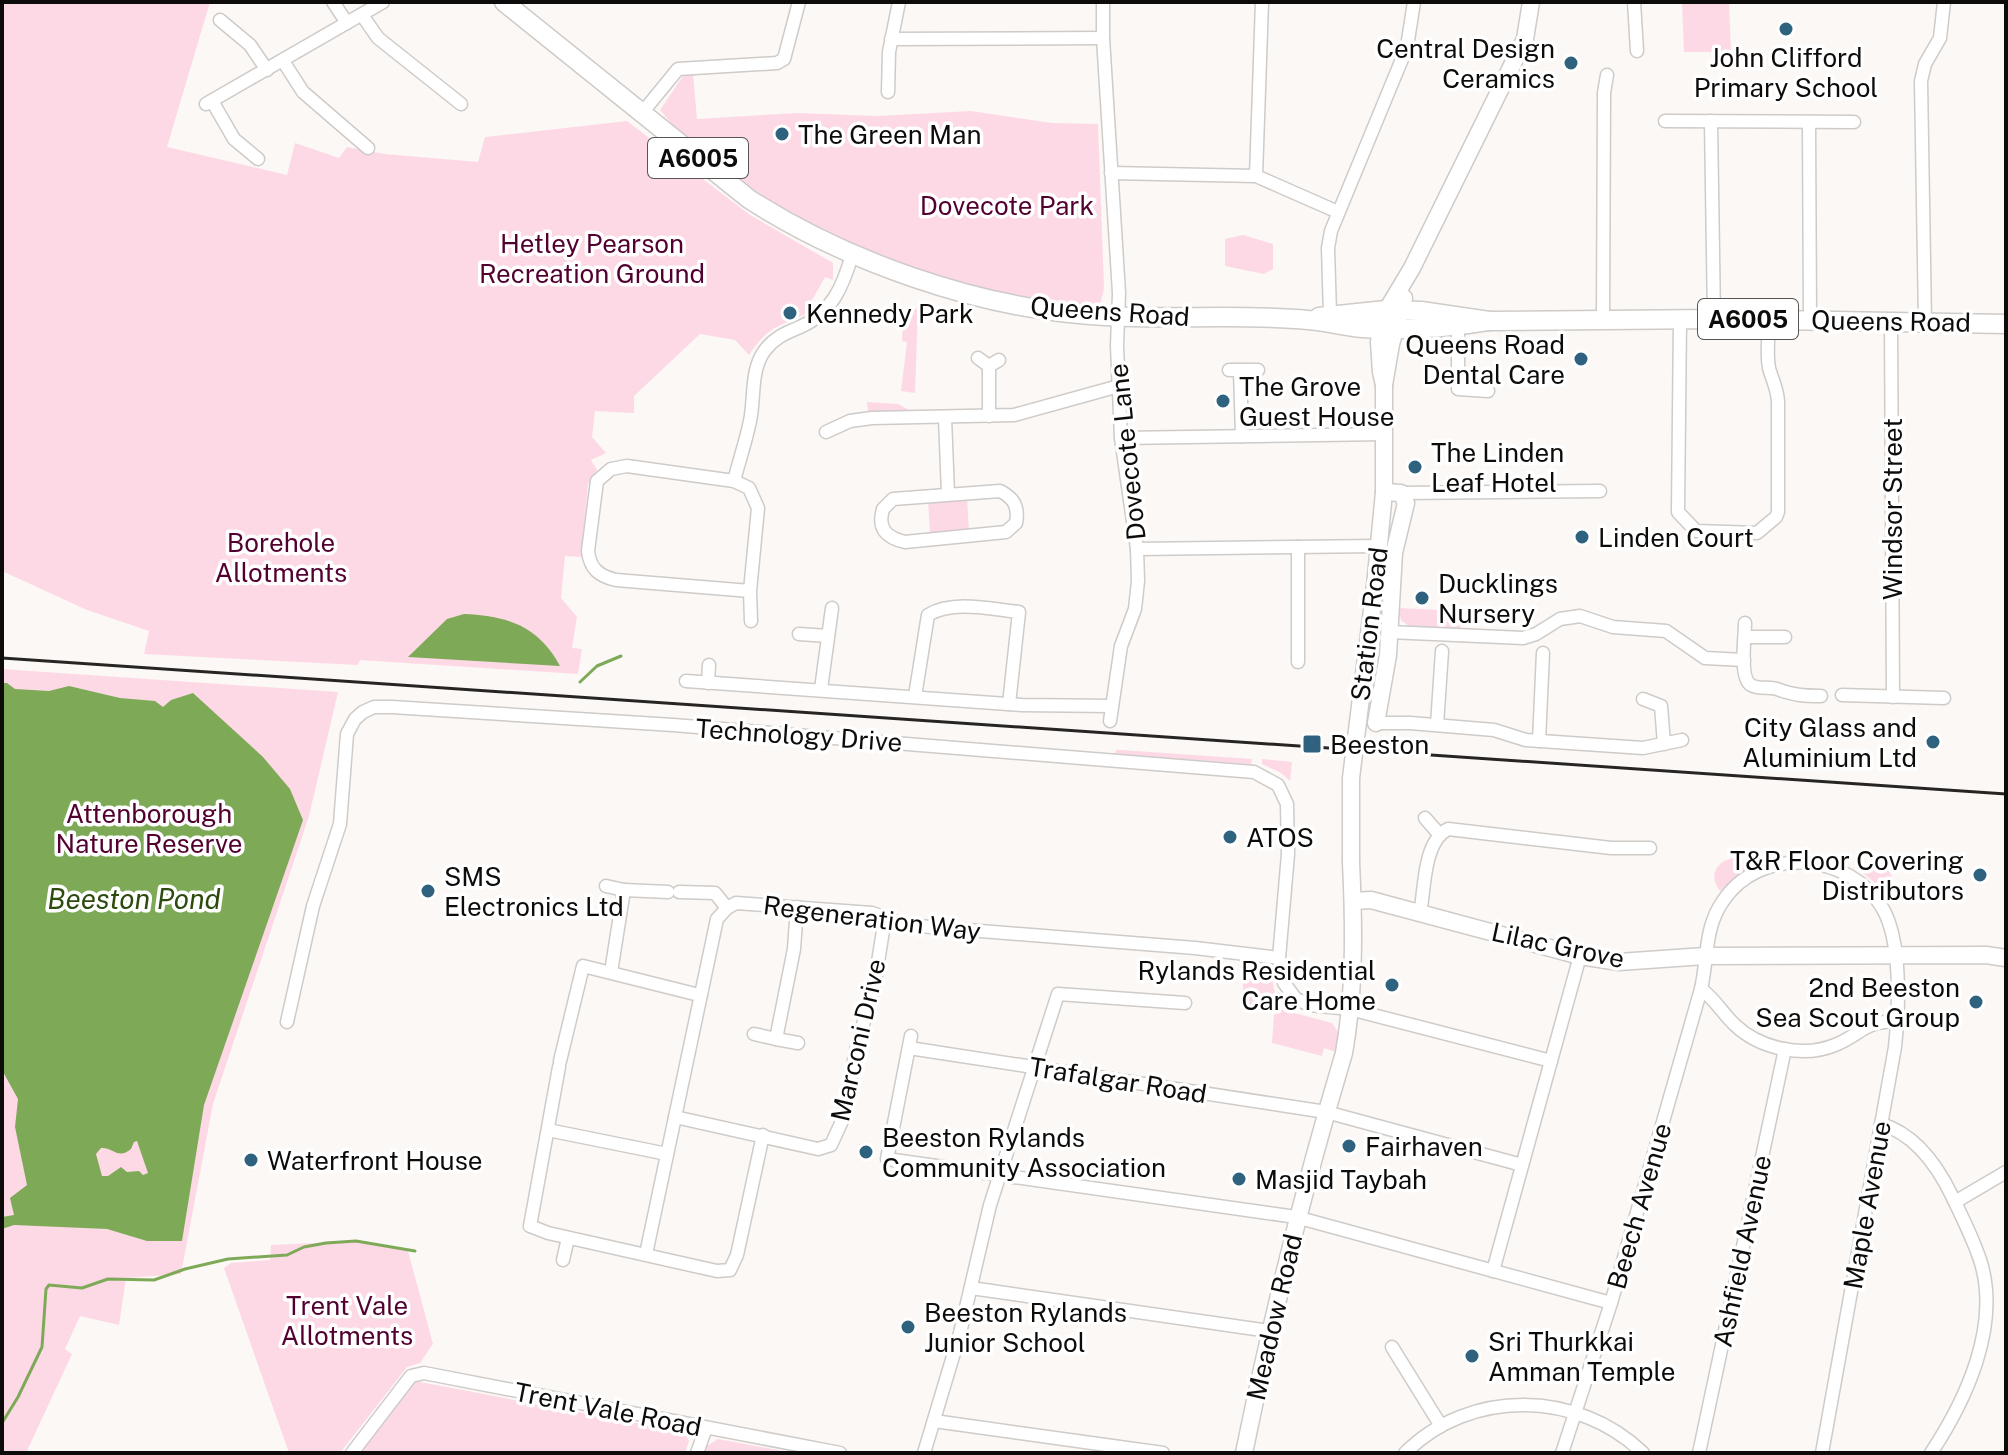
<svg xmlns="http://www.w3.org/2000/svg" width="2008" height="1455" viewBox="0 0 2008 1455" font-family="'Public Sans',sans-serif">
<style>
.green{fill:#fdd9e6}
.water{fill:#7eaa58;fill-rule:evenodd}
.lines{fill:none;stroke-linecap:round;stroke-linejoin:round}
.stream{stroke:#7eaa58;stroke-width:3}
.street-casing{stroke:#cecbc8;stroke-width:15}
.secondary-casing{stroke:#cecbc8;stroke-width:19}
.primary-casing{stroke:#cecbc8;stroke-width:21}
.street{stroke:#fff;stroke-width:12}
.secondary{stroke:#fff;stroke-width:16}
.primary{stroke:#fff;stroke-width:18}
.rail{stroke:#272524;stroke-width:3}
.secondary-bridge-casing{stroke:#cecbc8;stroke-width:19;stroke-linecap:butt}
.secondary-bridge{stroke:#fff;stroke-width:16}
.poi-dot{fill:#2f627f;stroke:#fff;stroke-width:3}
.labels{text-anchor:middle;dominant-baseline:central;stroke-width:7;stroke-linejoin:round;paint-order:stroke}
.shield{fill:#fff;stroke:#565554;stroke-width:2}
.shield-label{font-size:24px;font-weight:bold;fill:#0d0c0b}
.poi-label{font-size:26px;fill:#0d0c0b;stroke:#fff;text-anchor:start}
.park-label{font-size:26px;fill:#52002f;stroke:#fff}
.street-label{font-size:26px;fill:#0d0c0b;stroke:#fff}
.water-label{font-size:28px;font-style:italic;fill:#2d4a0f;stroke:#fff}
</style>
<rect width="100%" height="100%" fill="#fcf8f5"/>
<g class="green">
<path d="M 2,2 L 210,2 L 167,147 L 287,175 L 295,143 L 339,158 L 347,147 L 385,154 L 478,162 L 485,137 L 627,121 L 750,215 L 833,263 L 833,280 L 825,277 L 811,302 L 817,307 C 787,328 773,318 749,355 L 735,340 L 700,334 L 634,396 L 634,413 L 595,411 L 592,437 L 606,453 L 591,460 L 597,470 L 588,484 L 581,557 L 565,556 L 561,598 L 577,617 L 572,648 L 582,649 L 578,674 L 360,660 L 358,665 L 144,654 L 149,631 L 87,610 L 2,571 Z"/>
<polygon points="1682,2 1729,2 1731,52 1684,52"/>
<path d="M 693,74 L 697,119 L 797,113 L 877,116 L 971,111 L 1052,123 L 1098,124 L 1104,288 L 1100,305 L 1091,309 C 959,289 830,253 723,168 C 701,150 678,133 660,110 L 683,76 Z"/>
<polygon points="1243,235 1273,244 1273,269 1264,274 1225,266 1225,239"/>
<polygon points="918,307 915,393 901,391 907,342 902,341 903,319"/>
<polygon points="867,402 898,404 911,411 868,412"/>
<polygon points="967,498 969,531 930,533 928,500"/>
<polygon points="1398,608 1462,611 1460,629 1409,626 1401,620"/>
<polygon points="2,669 338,692 309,816 213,1104 181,1274 126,1278 119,1325 80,1316 65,1349 72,1354 26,1453 2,1452"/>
<polygon points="1116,750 1121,750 1252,759 1251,764 1115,754"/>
<polygon points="1262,759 1292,762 1290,781 1281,773 1262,764"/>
<path d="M 1734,858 L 1742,860 L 1749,866 L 1720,891 C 1708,876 1716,861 1734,858 Z"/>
<path d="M 1871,864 C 1884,865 1893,871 1894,885 L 1886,898 L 1874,882 L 1860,871 Z"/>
<polygon points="1244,962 1269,965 1276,998 1257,1006 1242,1006"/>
<polygon points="1279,1009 1332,1023 1338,1032 1336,1052 1324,1048 1322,1056 1272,1043 1274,1015"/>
<polygon points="357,1241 408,1251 433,1344 420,1363 407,1367 340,1453 289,1453 224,1268 231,1263 270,1260 271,1245"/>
<polygon points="415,1381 684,1432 689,1441 685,1453 360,1453"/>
<polygon points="718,1439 794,1453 705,1453 707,1446"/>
</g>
<g class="water">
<path d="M 464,614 C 508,616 538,626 560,666 L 408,657 L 447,619 Z"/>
<path d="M 2,683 L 7,683 L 15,689 L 49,691 L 69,686 L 120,698 L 155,701 L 163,707 L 171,700 L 193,693 L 263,757 L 290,789 L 303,820 L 204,1105 L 182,1241 L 147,1241 L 107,1229 L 14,1225 L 2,1229 L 2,1217 L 14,1215 L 10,1198 L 27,1185 L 15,1127 L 18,1099 L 2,1070 ZM 137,1141 L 148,1173 L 143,1175 L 139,1171 L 127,1172 L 121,1167 L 108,1176 L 102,1176 L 96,1154 L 101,1148 C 113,1147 118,1160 131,1149 L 134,1142 Z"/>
</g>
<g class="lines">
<g class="stream">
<polyline points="580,682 597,666 621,656"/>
<polyline points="2,1423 18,1397 42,1347 46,1289 49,1285 82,1288 108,1279 154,1280 185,1269 228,1259 287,1255 304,1247 326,1243 356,1241 415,1251"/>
</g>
<defs>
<g id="street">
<polyline points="333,2 347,23"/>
<polyline points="1103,2 1103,38 1119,293 1117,346 1121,438 1137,549 1138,581 1135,609 1121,646 1110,721"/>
<polyline points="1634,2 1637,51"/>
<polyline points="362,15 378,38 461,104"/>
<polyline points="220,20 250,45 267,70"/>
<polyline points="891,39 1103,38"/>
<polyline points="283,61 303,92 368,148"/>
<polyline points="888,92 889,52 899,2"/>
<polyline points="212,101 234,139 258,159"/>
<polyline points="206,104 383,2"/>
<polyline points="642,113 678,69 777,63 784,59 799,2"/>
<polyline points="1665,121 1854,122"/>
<polyline points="1711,121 1714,319"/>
<polyline points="1809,122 1810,320"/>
<polyline points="1111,173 1256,176 1338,212"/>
<polyline points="1256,176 1262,2"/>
<polyline points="1330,314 1328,248 1331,231 1407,47 1414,2"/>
<polyline points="1603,318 1604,93 1607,75"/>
<path d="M 1680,319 L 1678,512 L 1696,531 L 1757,533 L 1776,517 L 1778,512 L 1778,401 C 1777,388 1772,379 1769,368 C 1766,352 1769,335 1769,319"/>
<polyline points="1891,321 1893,697"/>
<polyline points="1925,322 1921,81 1925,64 1940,38 1944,2"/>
<polyline points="1458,326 1458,389 1488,391"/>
<polyline points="978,358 989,366 999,360"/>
<polyline points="989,366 989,416"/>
<polyline points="1229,370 1258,370"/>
<polyline points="1240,370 1242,436"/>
<polyline points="945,418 948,494"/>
<polyline points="826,432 850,421 872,418 1014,415 1119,386"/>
<polyline points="1121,438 1385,434"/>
<path d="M 734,481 C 739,461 746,441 750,421 C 755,398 750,370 765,350 C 775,337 786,333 800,327 C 832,313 843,286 852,255"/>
<path d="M 1000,491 C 1014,498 1019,507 1016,523 L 1006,532 L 905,542 C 887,538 877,529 883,509 L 893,499 Z"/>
<polyline points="1401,493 1600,491"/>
<polyline points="1137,549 1380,546"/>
<path d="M 750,591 L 616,580 C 599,576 590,569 588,551 L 597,481 L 611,469 L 627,466 L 734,481 L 749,488 L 758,508 L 750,591 L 751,621"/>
<path d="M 1745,623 C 1745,637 1739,678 1751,685 C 1759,690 1769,686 1777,689 C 1794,695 1802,696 1821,696"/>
<polyline points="1389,632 1523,638 1536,634 1560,619 1580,616 1613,627 1666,631 1705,658 1744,660"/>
<polyline points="799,634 828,636"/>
<polyline points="1745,637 1785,637"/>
<polyline points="1298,662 1298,547"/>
<polyline points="686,681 1022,705 1112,706"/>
<polyline points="708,683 709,665"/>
<polyline points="821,689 832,608"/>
<polyline points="1842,695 1944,698"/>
<path d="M 915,696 L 928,615 C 952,600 991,609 1019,612 L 1009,704"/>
<polyline points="1643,699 1661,706 1664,744"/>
<polyline points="1376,723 1410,723 1494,730 1526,740 1643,748 1682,740"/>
<polyline points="1437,725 1442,651"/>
<polyline points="1539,741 1543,653"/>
<polyline points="1425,818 1439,834"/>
<polyline points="606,886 624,890 611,972"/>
<polyline points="624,890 668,892"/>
<polyline points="679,892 715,893 727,908"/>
<path d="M 1420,914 C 1425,888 1423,842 1448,829 L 1611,848 L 1650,848"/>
<path d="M 1701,989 C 1715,999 1723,1014 1735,1025 C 1760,1049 1804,1058 1835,1045 C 1864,1033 1861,1022 1898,1021"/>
<polyline points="287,1022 313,906 340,824 347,734 355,719 363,712 374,707 392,707 673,725 1254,772 1278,785 1287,804 1288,854 1279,958 1284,983 1296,999 1310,1005 1350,1009 1551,1061"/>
<polyline points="754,1034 776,1039 794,949 797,907"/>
<polyline points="911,1036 887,1159 1296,1217 1611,1303"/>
<polyline points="776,1039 798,1043"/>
<polyline points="909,1048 1326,1112 1522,1165"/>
<polyline points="560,1061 583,966 699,995"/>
<polyline points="559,1067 530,1226 548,1233 717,1271 730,1270 737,1255 763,1135"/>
<polyline points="675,1117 818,1149 831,1145 842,1121 856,1050 875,981 885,918"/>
<path d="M 1881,1124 C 1915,1134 1937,1165 1952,1196 C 1962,1217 1974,1240 1981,1263 C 2000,1327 1966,1400 1931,1453"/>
<polyline points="548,1130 667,1154"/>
<polyline points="1955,1202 2006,1172"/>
<polyline points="646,1254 717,919 727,908 736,903 872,913 906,925 1195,948 1279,958"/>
<polyline points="563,1260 568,1238"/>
<polyline points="1493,1271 1580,956"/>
<polyline points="971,1288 1269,1331"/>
<polyline points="1392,1347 1441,1426"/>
<polyline points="934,1421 1163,1453"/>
<polyline points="352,1453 411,1376 424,1373 840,1453"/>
<polyline points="697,1453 706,1428"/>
<polyline points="924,1453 960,1333 990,1205 1058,994 1185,1003"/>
<path d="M 1405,1453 C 1470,1388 1578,1390 1643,1453"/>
<path d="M 1562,1453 L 1611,1303 L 1701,989 C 1708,959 1704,928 1723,901 C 1760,845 1850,852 1883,909 C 1902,943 1899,1009 1895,1047 L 1822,1453"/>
<polyline points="1699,1453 1785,1049"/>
</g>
<g id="secondary">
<polyline points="1384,385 1381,372 1379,342 1382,318 1412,268 1525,39 1531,2"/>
<polyline points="1375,586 1384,492 1384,385 1391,344 1404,298"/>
<polyline points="1376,723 1388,655 1394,553 1406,503 1401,493 1384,492"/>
<polyline points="1353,901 1371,900 1580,956 1619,962 1705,956 1986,955 2006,958"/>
<path d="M 1244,1453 C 1272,1317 1304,1186 1344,1053 C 1355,990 1354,925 1351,862"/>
</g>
<g id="primary">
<path d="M 504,2 L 749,199 C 845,261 976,307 1090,315 C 1163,321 1236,313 1308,320 C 1326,321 1344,327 1362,328 C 1404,331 1448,328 1489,321"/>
<polyline points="1319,317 1386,310 1421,311 1489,321 1714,319 2006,324"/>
</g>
</defs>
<use href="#street" class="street-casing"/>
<use href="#secondary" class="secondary-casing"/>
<use href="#primary" class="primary-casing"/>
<use href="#street" class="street"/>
<use href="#secondary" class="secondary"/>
<use href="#primary" class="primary"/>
<polyline class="rail" points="2,658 2006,794"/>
<defs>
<polyline id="secondary-bridge" points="1351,862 1351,778 1375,586"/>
</defs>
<use href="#secondary-bridge" class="secondary-bridge-casing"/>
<use href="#secondary-bridge" class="secondary-bridge"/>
</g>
<g class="poi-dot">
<circle cx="1786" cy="29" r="8"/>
<circle cx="1571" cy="63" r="8"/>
<circle cx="782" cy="134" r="8"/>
<circle cx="790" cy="313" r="8"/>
<circle cx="1581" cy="359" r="8"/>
<circle cx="1223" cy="401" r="8"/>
<circle cx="1415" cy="467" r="8"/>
<circle cx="1582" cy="537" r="8"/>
<circle cx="1422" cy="598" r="8"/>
<circle cx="1933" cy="742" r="8"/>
<rect x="1302" y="734" width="20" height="20" rx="4"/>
<circle cx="1230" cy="837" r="8"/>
<circle cx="1980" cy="875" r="8"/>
<circle cx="428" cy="891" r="8"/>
<circle cx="1392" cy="985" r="8"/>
<circle cx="1976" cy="1002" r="8"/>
<circle cx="1349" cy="1146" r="8"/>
<circle cx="866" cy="1152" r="8"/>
<circle cx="251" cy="1160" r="8"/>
<circle cx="1239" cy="1179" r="8"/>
<circle cx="908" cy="1327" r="8"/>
<circle cx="1472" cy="1356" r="8"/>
</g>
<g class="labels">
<g class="shield">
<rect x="648" y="138" width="100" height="40" rx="6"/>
<rect x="1698" y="299" width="100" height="40" rx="6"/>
</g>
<g class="shield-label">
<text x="698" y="158">A6005</text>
<text x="1748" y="319">A6005</text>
</g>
<g class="poi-label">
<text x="1555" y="48" text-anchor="end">Central Design<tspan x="1555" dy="30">Ceramics</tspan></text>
<text x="1786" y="57" text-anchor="middle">John Clifford<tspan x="1786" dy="30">Primary School</tspan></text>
<text x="798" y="134">The Green Man</text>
<text x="806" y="313">Kennedy Park</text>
<text x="1565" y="344" text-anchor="end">Queens Road<tspan x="1565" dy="30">Dental Care</tspan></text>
<text x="1239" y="386">The Grove<tspan x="1239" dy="30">Guest House</tspan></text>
<text x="1431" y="452">The Linden<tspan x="1431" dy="30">Leaf Hotel</tspan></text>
<text x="1598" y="537">Linden Court</text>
<text x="1438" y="583">Ducklings<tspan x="1438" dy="30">Nursery</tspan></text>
<text x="1917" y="727" text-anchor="end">City Glass and<tspan x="1917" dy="30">Aluminium Ltd</tspan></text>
<text x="1330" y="744">Beeston</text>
<text x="1246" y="837">ATOS</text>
<text x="1964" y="860" text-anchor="end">T&amp;R Floor Covering<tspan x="1964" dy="30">Distributors</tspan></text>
<text x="444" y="876">SMS<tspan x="444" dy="30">Electronics Ltd</tspan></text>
<text x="1376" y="970" text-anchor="end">Rylands Residential<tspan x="1376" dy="30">Care Home</tspan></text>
<text x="1960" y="987" text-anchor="end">2nd Beeston<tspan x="1960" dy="30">Sea Scout Group</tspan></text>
<text x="882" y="1137">Beeston Rylands<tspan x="882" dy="30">Community Association</tspan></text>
<text x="1365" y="1146">Fairhaven</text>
<text x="267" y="1160">Waterfront House</text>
<text x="1255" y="1179">Masjid Taybah</text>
<text x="924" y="1312">Beeston Rylands<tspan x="924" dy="30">Junior School</tspan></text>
<text x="1488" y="1341">Sri Thurkkai<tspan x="1488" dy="30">Amman Temple</tspan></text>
</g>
<g class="park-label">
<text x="1007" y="205">Dovecote Park</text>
<text x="592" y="243">Hetley Pearson<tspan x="592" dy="30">Recreation Ground</tspan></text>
<text x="281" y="542">Borehole<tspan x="281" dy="30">Allotments</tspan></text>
<text x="149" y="813">Attenborough<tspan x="149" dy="30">Nature Reserve</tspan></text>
<text x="347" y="1305">Trent Vale<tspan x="347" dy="30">Allotments</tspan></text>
</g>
<g class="street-label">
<text transform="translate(1110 311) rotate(4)">Queens Road</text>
<text transform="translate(1891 321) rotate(1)">Queens Road</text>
<text transform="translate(1127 452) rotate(-96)">Dovecote Lane</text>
<text transform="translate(1892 509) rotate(-90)">Windsor Street</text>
<text transform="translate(1369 624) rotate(-83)">Station Road</text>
<text transform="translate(799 735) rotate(4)">Technology Drive</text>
<text transform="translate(872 918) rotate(7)">Regeneration Way</text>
<text transform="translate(1558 945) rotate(12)">Lilac Grove</text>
<text transform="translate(858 1040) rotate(-77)">Marconi Drive</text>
<text transform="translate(1118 1080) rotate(9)">Trafalgar Road</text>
<text transform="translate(1867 1205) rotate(-80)">Maple Avenue</text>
<text transform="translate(1639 1206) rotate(-74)">Beech Avenue</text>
<text transform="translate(1742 1251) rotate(-78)">Ashfield Avenue</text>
<text transform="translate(1274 1317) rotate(-77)">Meadow Road</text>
<text transform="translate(608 1409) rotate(11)">Trent Vale Road</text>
</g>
<g class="water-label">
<text x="134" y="898">Beeston Pond</text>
</g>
</g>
<rect width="2008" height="1455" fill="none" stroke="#0d0c0b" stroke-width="8"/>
</svg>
